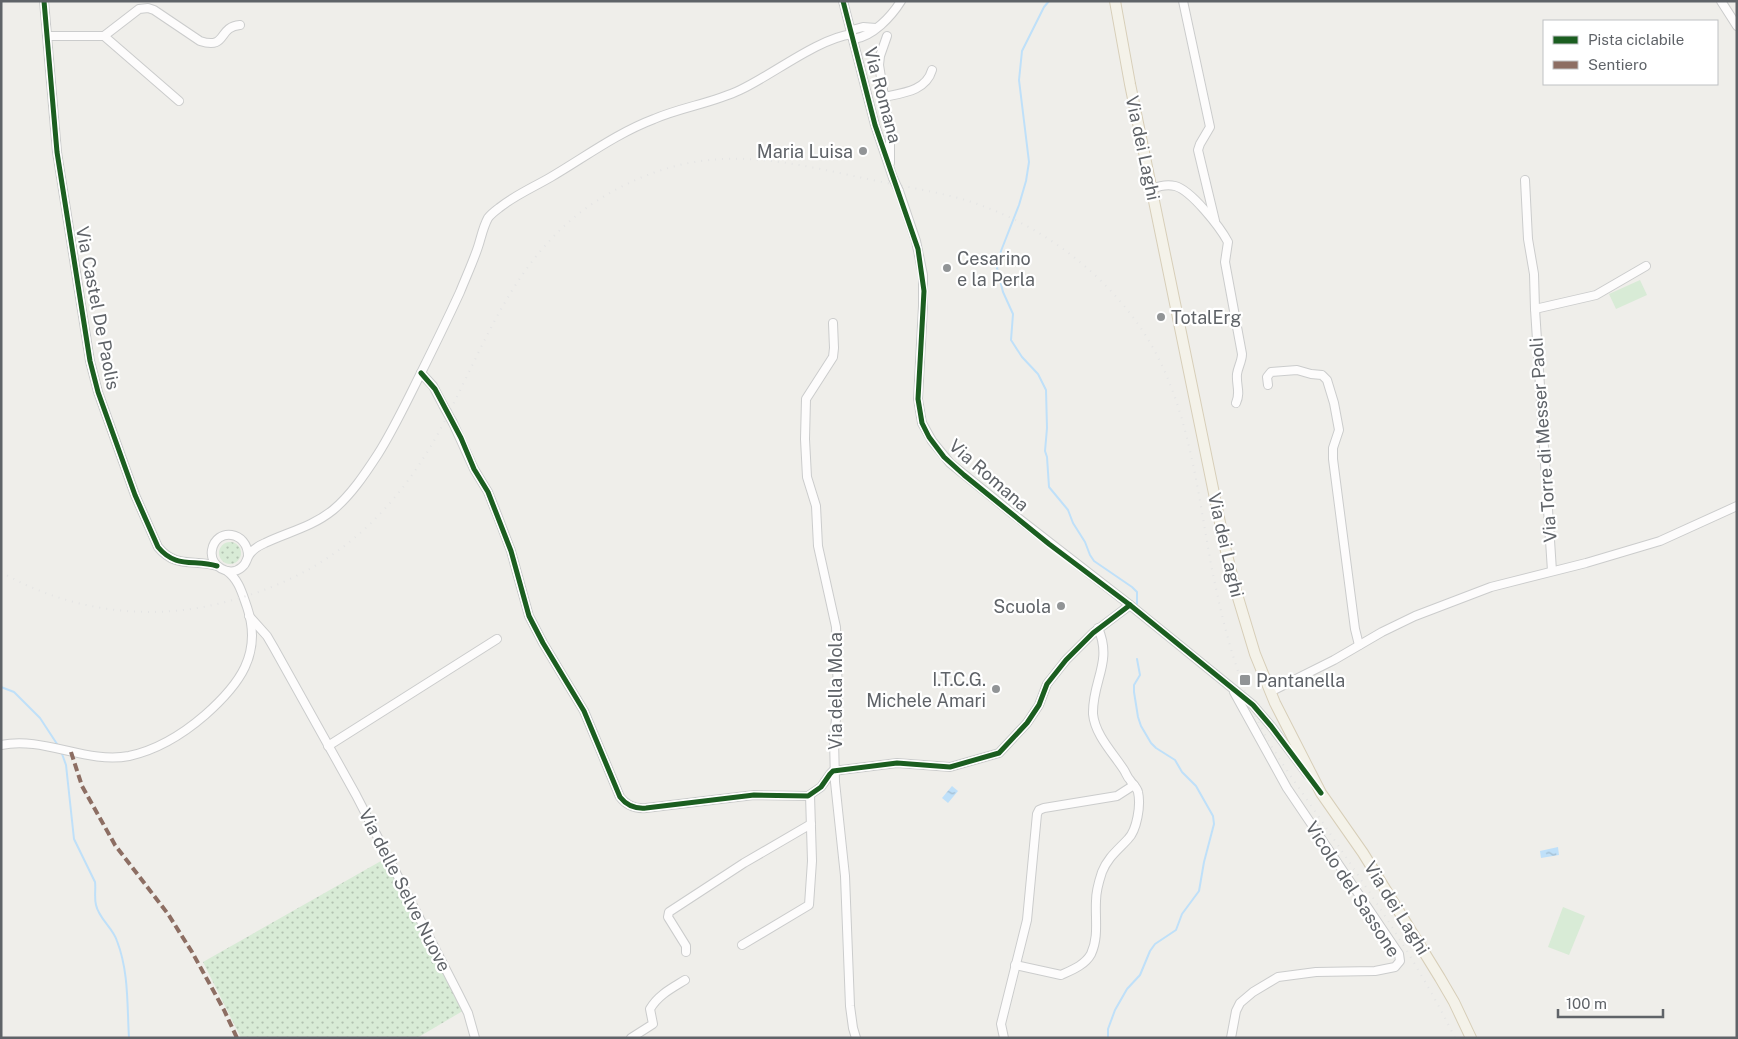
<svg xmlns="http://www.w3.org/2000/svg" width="1738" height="1039" viewBox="0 0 1738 1039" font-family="'Public Sans',sans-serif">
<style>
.grass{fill:url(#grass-dots)}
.pitch{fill:#d8ebd6}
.water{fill:url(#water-ripples)}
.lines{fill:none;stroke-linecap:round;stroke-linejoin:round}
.stream{stroke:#bfe0f9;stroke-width:2}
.minor-casing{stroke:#cbcccc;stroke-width:10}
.major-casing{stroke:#d7ceb8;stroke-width:12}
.minor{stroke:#fdfcfc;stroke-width:8}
.major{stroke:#f4f2e9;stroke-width:10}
.rail{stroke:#e4e4e4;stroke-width:2;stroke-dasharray:1 6;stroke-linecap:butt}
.minor-bridge-casing{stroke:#cbcccc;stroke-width:10;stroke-linecap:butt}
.minor-bridge{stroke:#fdfcfc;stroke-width:8}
.quiet{stroke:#8d6e63;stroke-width:4;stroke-dasharray:8 4;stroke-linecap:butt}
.cycleway-casing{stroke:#fff;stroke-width:8}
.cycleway{stroke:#1b5e20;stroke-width:5}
.poi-dot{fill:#919496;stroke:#fff;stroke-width:2}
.labels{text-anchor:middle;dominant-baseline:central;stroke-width:4.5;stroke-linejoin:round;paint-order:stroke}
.street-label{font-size:18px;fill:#5f6368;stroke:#fff}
.poi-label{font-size:18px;fill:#5f6368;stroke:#fff;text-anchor:end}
</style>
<defs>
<pattern id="grass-dots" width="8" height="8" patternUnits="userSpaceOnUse" patternTransform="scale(1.25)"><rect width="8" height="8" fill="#d8ebd6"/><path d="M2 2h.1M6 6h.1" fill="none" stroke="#b2c2b1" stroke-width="1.8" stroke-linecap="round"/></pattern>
<pattern id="water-ripples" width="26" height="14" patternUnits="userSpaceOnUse" patternTransform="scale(1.25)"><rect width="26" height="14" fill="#bfe0f9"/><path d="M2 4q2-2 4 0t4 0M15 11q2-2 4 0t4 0" fill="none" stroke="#9eb9cd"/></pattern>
</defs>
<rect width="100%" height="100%" fill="#efeeea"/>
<g class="grass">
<circle cx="230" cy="553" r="11"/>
<polygon points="388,857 466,1009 417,1038 241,1038 203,962"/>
</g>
<g class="pitch">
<polygon points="1640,280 1647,295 1616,309 1609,294"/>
<polygon points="1563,907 1585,916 1569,955 1548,947"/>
</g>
<g class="water">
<polygon points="952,786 958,791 948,803 942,798"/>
<polygon points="1558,847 1559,855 1541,858 1540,851"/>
</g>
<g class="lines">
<g class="stream">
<polyline points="1049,1 1044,7 1022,51 1019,80 1029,162 1026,181 1019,205 1001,251 997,268 1003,292 1013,314 1011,340 1022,357 1038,374 1046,390 1047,428 1045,451 1047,457 1049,487 1068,510 1073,523 1085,542 1090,555 1094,561 1132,587 1137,592 1137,604"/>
<polyline points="1,687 14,692 40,718 59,747"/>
<path d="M 61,751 L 66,765 L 74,839 L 95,882 C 96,889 94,897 96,905 C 99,919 113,928 117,941 C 129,972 127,1006 129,1038"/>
<polyline points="1108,1038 1108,1029 1115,1010 1127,989 1140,975 1150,951 1155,944 1176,930 1182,914 1199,891 1204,862 1214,824 1213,816 1196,786 1182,772 1175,760 1156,748 1151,743 1141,726 1138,717 1134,692 1134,685 1140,675 1137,659"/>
</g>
<defs>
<g id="minor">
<path d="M 44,1 L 57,152 L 90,361 L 98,392 L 135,495 L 158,547 C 176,569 194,559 217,566"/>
<polyline points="843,1 875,125 893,178"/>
<polyline points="1183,1 1210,127 1200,144 1198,150 1215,221"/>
<polyline points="1721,1 1737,26"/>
<polyline points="852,30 863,27 876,28"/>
<path d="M 47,36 L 104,36 L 139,9 L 148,8 L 154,10 L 200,41 C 228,50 217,27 240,25"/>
<polyline points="104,36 179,101"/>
<polyline points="887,36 880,56 879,65 890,134 890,163"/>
<path d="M 854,39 C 873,36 891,17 901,1"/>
<path d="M 884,97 C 903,93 926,91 932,70"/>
<polyline points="1525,180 1528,239 1534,274 1535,309"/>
<path d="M 1152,189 C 1159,186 1167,184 1175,186 C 1191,190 1220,227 1228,242 L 1225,262 L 1242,354 C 1242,361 1238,367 1237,374 C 1236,386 1241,392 1236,403"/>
<polyline points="899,191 916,241 923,275 923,306 918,399 922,423 932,441 950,463 1013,514 1130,605 1253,705 1271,726 1308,775"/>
<polyline points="833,323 834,348 833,357 806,399 805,439 807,477 816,506 818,546 836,627 838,699 834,739 835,782 845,876 850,1006 853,1028 856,1038"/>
<polyline points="421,373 433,386 443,405"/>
<polyline points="1268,385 1267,377 1271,372 1297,370 1311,374 1322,375 1327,380 1334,403 1339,430 1333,448 1333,459 1355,629 1359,645"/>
<path d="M 453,423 L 474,469 L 488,492 L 498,517 L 511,551 L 529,616 L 543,643 L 584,711 L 620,797 C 627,806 635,809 646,808 L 754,795 L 808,796 L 821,787 L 830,774 L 833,771 L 897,763 L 950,767 L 999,753 L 1027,723 L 1039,705 L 1047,684 L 1066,660 L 1093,633 L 1130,605"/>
<path d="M 248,556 C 248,531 216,527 212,550 C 209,566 230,578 242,567 C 246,564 246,561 248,557 C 251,551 258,546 265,543 C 288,532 312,527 333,510 C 351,495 365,474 378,454 C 390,435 400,415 410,395 C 427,361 444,327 460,292 C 466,277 473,262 478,247 C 481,238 483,227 488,218 C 491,214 495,211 499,208 C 515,195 534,187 551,177 C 585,157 617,133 654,119 C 682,107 713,103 740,90 C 774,74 817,39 852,34"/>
<polyline points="1552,571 1535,309 1596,295 1646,266"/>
<polyline points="249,616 267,636 274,648 356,795 458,993 468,1013 475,1038"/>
<polyline points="1270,692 1334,660 1382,632 1415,616 1491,587 1586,563 1660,541 1737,506"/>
<path d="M 1,745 C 44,736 86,764 129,756 C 157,750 183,734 205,715 C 239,685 263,654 247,607 C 242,593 239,580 227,571"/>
<polyline points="328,746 497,639"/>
<polyline points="742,945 809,905 812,861 810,795"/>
<polyline points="686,952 686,946 668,917 669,912 744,863 811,824"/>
<path d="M 1015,965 L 1061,975 C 1072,970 1085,965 1091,954 C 1099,937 1095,919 1096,901 C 1096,891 1099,881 1102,872 C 1108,857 1118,850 1128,839 C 1137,830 1141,805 1138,792 C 1137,787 1132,784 1130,780 C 1127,777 1126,773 1124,770 C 1113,753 1095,735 1093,714 C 1092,681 1113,662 1098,628"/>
<path d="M 631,1038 L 653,1024 L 650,1009 C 658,995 672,988 685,980"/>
<polyline points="1004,1038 1001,1024 1027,920 1037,814 1039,810 1044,808 1117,796 1134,785"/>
<polyline points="1231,1038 1236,1011 1240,1003 1253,992 1278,977 1316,972 1375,971 1395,967 1400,961 1399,954 1287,788 1234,692"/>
</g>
<polyline id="major" points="1115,1 1130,84 1225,547 1236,591 1255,654 1275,703 1321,793 1363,853 1440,978 1454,1002 1471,1038"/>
</defs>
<use href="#minor" class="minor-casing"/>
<use href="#major" class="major-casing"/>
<use href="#minor" class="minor"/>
<use href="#major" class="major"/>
<path class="rail" d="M 1,572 C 65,609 141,621 213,605 C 319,581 388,525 440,430 C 490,336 518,240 619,188 C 715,138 788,163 887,183 C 912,188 937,192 962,199 C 1032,220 1095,264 1138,324 C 1187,393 1196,482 1211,564 C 1220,610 1231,657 1249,701 C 1266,745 1297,784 1323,823 C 1370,893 1418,962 1455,1038"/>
<defs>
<g id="minor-bridge">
<polyline points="893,178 899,191"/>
<polyline points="443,405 453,423"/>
</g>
</defs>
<use href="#minor-bridge" class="minor-bridge-casing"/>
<use href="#minor-bridge" class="minor-bridge"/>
<polyline class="quiet" points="71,752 82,786 115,845 168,914 192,952 224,1010 237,1038"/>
<defs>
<g id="cycleway">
<path d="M 44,1 L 57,152 L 90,361 L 98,392 L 135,495 L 158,547 C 176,569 194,559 217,566"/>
<polyline points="843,1 875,125 918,249 924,291 918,399 922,423 929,437 944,457 964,475 1049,544 1130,605 1253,705 1271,726 1321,793"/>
<path d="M 421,373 L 435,389 L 461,438 L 474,469 L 488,492 L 511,551 L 529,616 L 543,643 L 584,711 L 620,797 C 627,806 635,809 646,808 L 754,795 L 808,796 L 821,787 L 830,774 L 833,771 L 897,763 L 950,767 L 999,753 L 1027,723 L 1039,705 L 1047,684 L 1066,660 L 1093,633 L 1130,605"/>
</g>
</defs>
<use href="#cycleway" class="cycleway-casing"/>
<use href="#cycleway" class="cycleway"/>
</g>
<g class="poi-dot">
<circle cx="863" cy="151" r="5"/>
<circle cx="947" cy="268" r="5"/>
<circle cx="1161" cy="317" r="5"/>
<circle cx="1061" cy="606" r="5"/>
<rect x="1239" y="674" width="12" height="12" rx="2.5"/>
<circle cx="996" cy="689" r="5"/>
</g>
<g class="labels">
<g class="street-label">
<text transform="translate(883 95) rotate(75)">Via Romana</text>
<text transform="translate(1143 148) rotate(78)">Via dei Laghi</text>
<text transform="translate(98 308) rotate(79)">Via Castel De Paolis</text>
<text transform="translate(1543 440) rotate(-94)">Via Torre di Messer Paoli</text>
<text transform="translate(989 475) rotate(41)">Via Romana</text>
<text transform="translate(1226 545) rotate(77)">Via dei Laghi</text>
<text transform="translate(835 691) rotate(-90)">Via della Mola</text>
<text transform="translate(1353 889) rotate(57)">Vicolo del Sassone</text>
<text transform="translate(405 890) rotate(63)">Via delle Selve Nuove</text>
<text transform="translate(1397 908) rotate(58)">Via dei Laghi</text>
</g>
<g class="poi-label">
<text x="853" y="151">Maria Luisa</text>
<text x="957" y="258" text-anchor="start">Cesarino<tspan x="957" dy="21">e la Perla</tspan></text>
<text x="1171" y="317" text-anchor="start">TotalErg</text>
<text x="1051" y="606">Scuola</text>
<text x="986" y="679">I.T.C.G.<tspan x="986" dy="21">Michele Amari</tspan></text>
<text x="1256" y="680" text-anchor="start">Pantanella</text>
</g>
</g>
<rect width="1738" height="1039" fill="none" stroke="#5f6368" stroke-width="5"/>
<rect x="1543" y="20" width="175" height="65" fill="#ffffff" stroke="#bfc1c3"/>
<rect x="1553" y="36" width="25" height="8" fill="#1b5e20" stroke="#bfc1c3"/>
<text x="1588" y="45" font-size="15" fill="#5f6368">Pista ciclabile</text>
<rect x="1553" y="61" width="25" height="8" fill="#8d6e63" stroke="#bfc1c3"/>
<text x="1588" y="70" font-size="15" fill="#5f6368">Sentiero</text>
<path d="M1558 1009v8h105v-8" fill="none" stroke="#5f6368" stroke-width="2.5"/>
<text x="1566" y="1009" font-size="15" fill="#5f6368" stroke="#ffffff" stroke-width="4" paint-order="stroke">100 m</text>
</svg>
